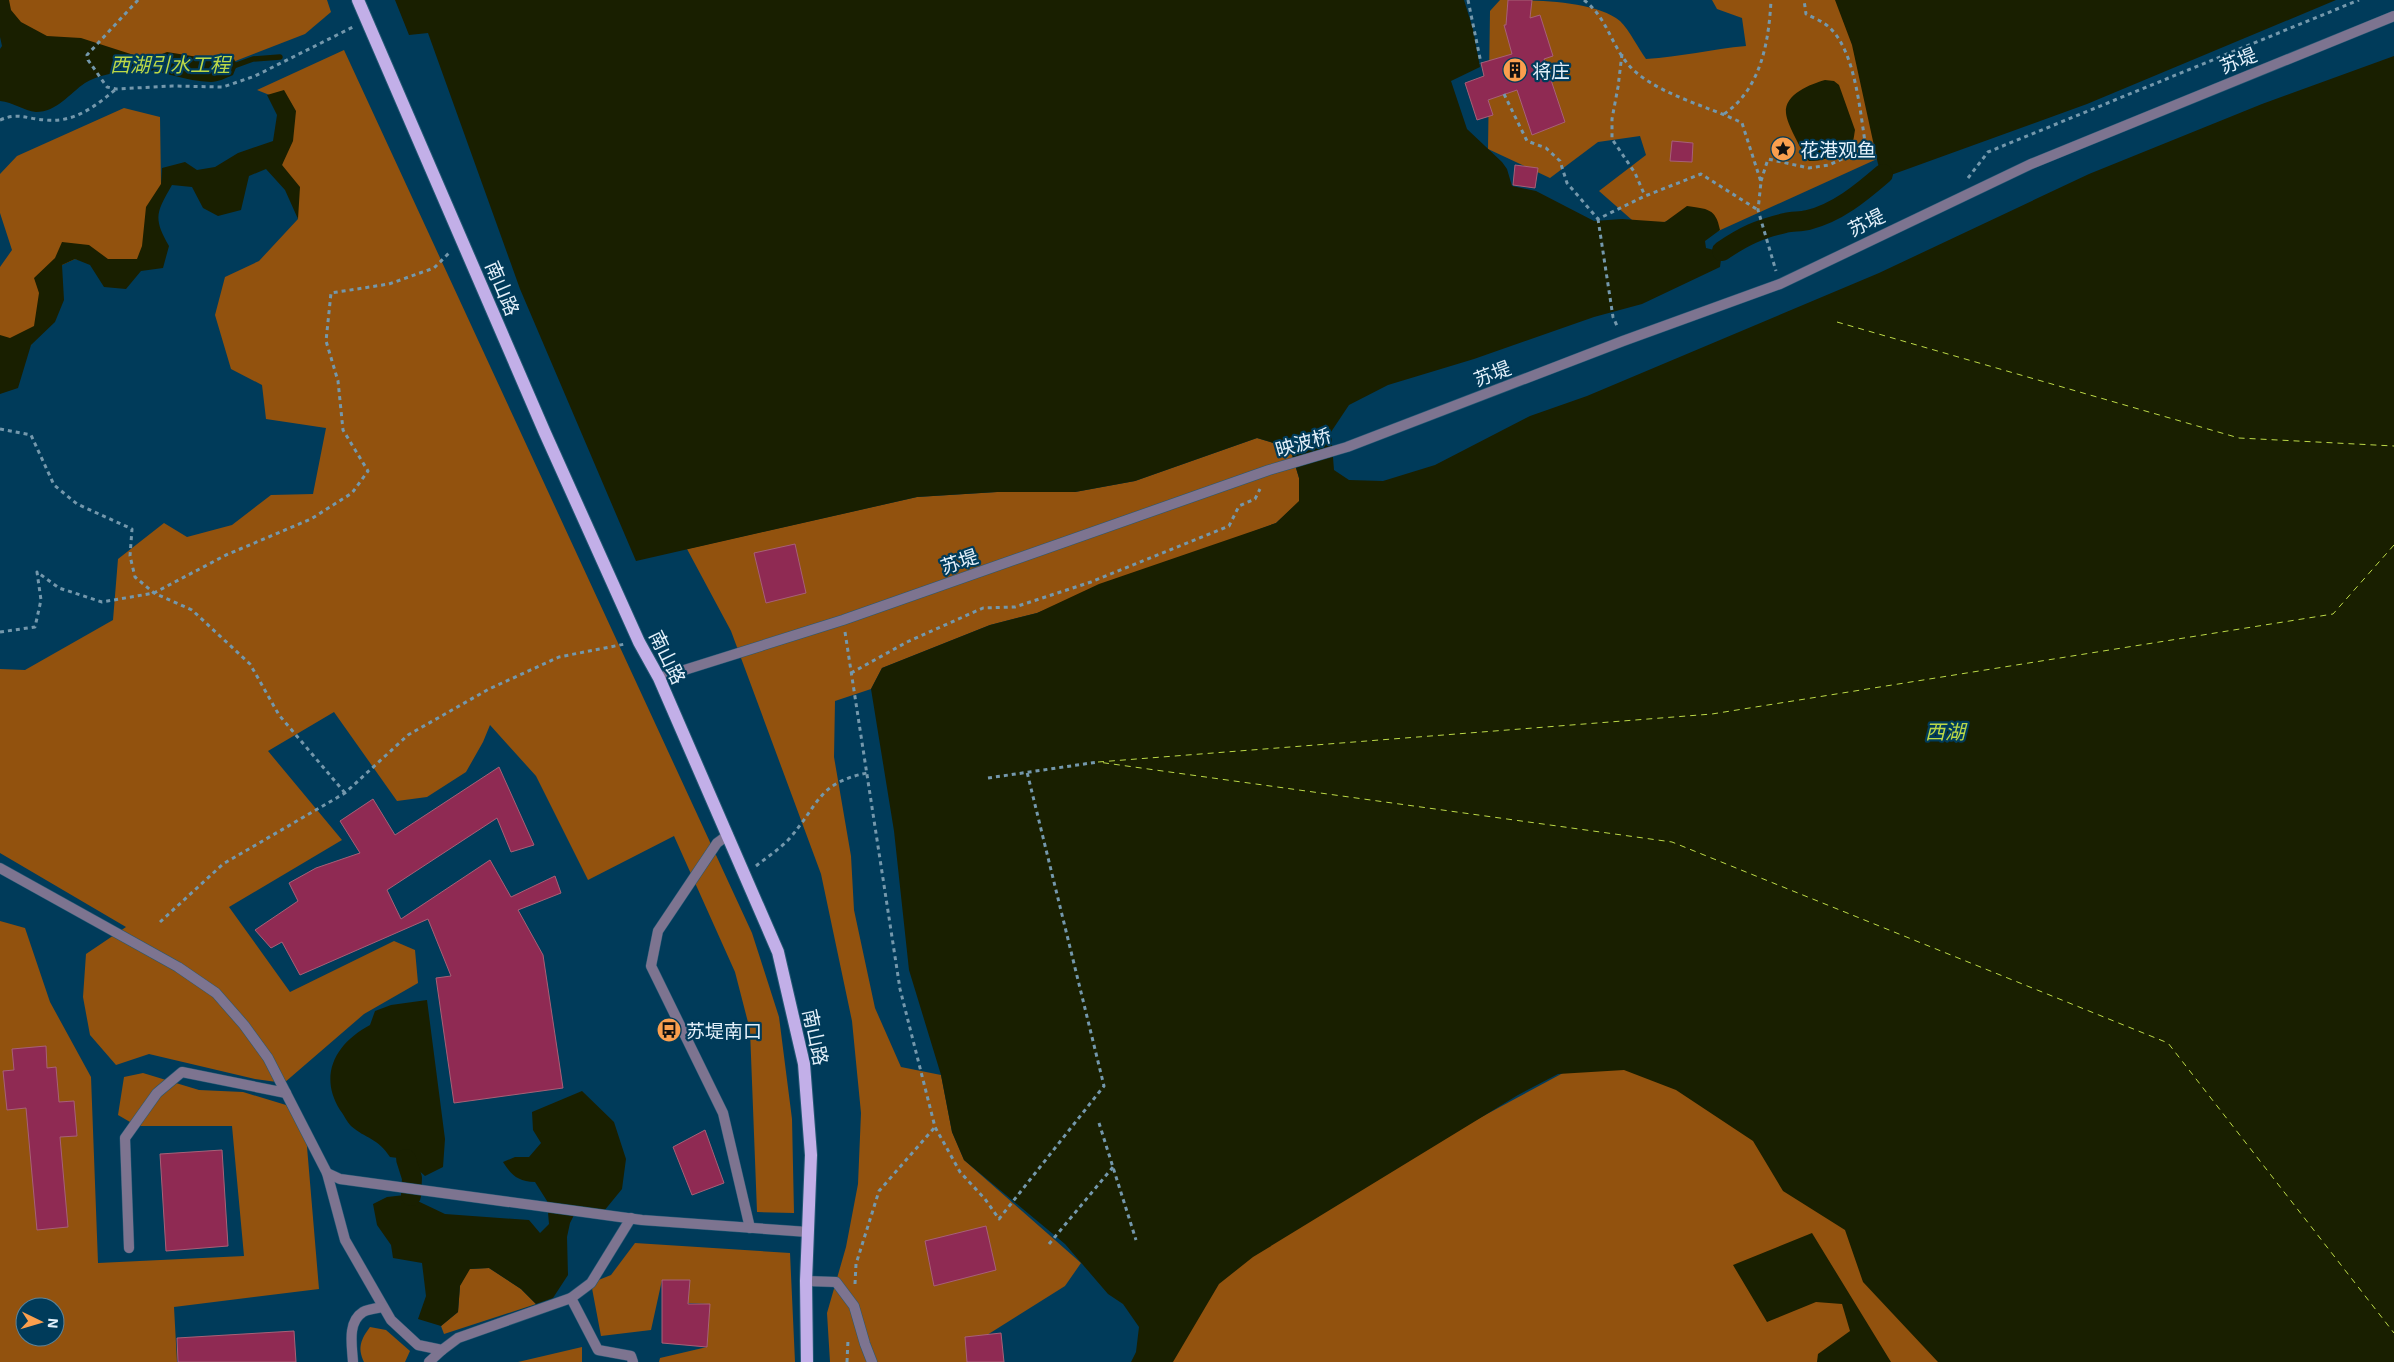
<svg xmlns="http://www.w3.org/2000/svg" width="2394" height="1362" viewBox="0 0 2394 1362" font-family="'Exo 2','Noto Sans SC',sans-serif">
<style>
.forest{fill:#92520e;fill-rule:evenodd}
.water{fill:#191f00}
.lines{fill:none;stroke-linecap:round;stroke-linejoin:round}
.stream{stroke:#191f00;stroke-width:5.5}
.canal{stroke:#191f00;stroke-width:20}
.ferry{stroke:#bcd947;stroke-width:1;stroke-dasharray:6 5;stroke-linecap:butt}
.building{fill:#8f2a53;stroke:#a76077}
.service-casing{stroke:#245874;stroke-width:11}
.pedestrian-casing{stroke:#245874;stroke-width:11}
.minor-casing{stroke:#245874;stroke-width:11}
.primary-casing{stroke:#245874;stroke-width:14}
.path{stroke:#7498ac;stroke-width:3;stroke-dasharray:4 4;stroke-linecap:butt}
.service{stroke:#7d7490;stroke-width:10}
.pedestrian{stroke:#7d7490;stroke-width:10}
.minor{stroke:#7d7490;stroke-width:10}
.primary{stroke:#c2afe8;stroke-width:12}
.labels{text-anchor:middle;dominant-baseline:central;stroke-width:4.5;stroke-linejoin:round;paint-order:stroke}
.street-label{font-size:19px;fill:#e3f0fa;stroke:#003b5a}
.poi-label{font-size:19px;fill:#e3f0fa;stroke:#003b5a;text-anchor:start}
.water-label{font-size:20px;font-style:italic;fill:#bcd947;stroke:#003b5a}
</style>
<rect width="100%" height="100%" fill="#003b5a"/>
<g class="forest">
<polygon points="3,0 327,0 331,12 305,34 220,67 51,51 13,32"/>
<path d="M 1500,0 C 1531,0 1595,0 1620,21 C 1630,31 1638,48 1646,59 C 1680,57 1712,49 1746,46 L 1742,18 L 1717,9 L 1712,0 L 1862,0 L 1899,149 L 1705,237 L 1687,217 L 1640,227 L 1599,191 L 1646,155 L 1640,136 L 1598,142 L 1550,178 L 1488,149 L 1490,11 Z"/>
<polygon points="344,50 752,933 779,1017 792,1119 794,1213 757,1212 750,1030 735,972 674,836 588,880 536,776 490,725 483,742 466,772 427,797 397,801 334,712 268,751 342,840 229,907 290,992 394,941 415,950 418,983 364,1014 284,1083 255,1079 149,1054 116,1065 90,1035 83,997 86,954 126,927 0,853 0,669 25,670 113,620 118,559 164,523 187,537 232,525 271,495 313,494 326,428 266,419 262,385 231,369 215,315 225,277 259,261 298,219 282,165 292,104 257,90"/>
<polygon points="124,108 160,117 161,184 154,255 115,270 75,259 62,265 31,345 0,364 0,267 12,250 0,213 0,174 17,156"/>
<polygon points="1257,438 1290,448 1299,478 1300,501 1276,523 1037,613 990,625 882,668 871,689 835,701 834,757 851,856 854,910 875,1008 901,1067 941,1075 952,1132 964,1160 1081,1263 1065,1286 987,1335 990,1362 830,1362 827,1313 846,1247 858,1184 861,1113 852,1021 821,874 731,631 687,549 917,497 997,492 1075,492 1135,481"/>
<path d="M 0,921 L 25,928 L 50,1002 L 91,1077 L 98,1263 L 244,1256 L 232,1126 L 137,1126 L 118,1115 L 124,1077 L 143,1073 L 199,1090 L 243,1092 L 286,1105 L 306,1135 L 319,1289 L 174,1307 L 177,1362 L 0,1362 ZM 25,1307 L 55,1307 L 55,1337 L 25,1337 Z"/>
<polygon points="1589,1059 1686,1074 1840,1212 1952,1362 1154,1362 1210,1263"/>
<polygon points="635,1243 790,1253 795,1362 659,1362 660,1358 707,1347 709,1304 688,1303 690,1280 662,1280 651,1330 601,1336 591,1283 611,1275"/>
<polygon points="489,1268 521,1289 536,1304 444,1334 441,1326 458,1312 460,1285 469,1269"/>
<path d="M 370,1327 L 386,1330 L 410,1351 L 405,1362 L 364,1362 C 357,1348 361,1339 370,1327 Z"/>
<polygon points="582,1347 582,1362 518,1362"/>
</g>
<g class="water">
<path d="M 0,0 L 9,0 L 11,10 L 21,22 L 47,36 L 81,38 L 140,57 L 157,56 L 167,52 L 198,57 L 228,56 L 234,59 L 237,65 L 233,75 C 226,78 218,82 211,82 C 183,82 158,67 129,70 C 116,72 96,76 85,83 C 70,93 57,112 36,112 C 24,111 13,102 0,101 L 0,49 L 2,46 L 0,37 Z"/>
<path d="M 395,0 L 1464,0 L 1473,29 L 1480,67 L 1451,81 L 1467,129 L 1502,162 L 1507,169 L 1512,186 L 1536,191 L 1594,221 L 1622,219 L 1665,222 L 1687,206 C 1707,209 1716,208 1720,230 L 1705,241 L 1706,248 L 1722,252 L 1720,267 L 1642,304 L 1594,317 L 1474,359 L 1388,385 L 1349,405 L 1331,432 L 1334,470 L 1349,480 L 1383,481 L 1435,465 L 1530,416 L 1587,396 L 1879,273 L 2089,174 L 2262,104 L 2394,56 L 2394,1362 L 1938,1362 L 1863,1282 L 1845,1230 L 1783,1191 L 1753,1141 L 1676,1090 L 1624,1070 L 1558,1074 L 1518,1095 L 1253,1257 L 1219,1284 L 1173,1362 L 1131,1362 L 1136,1352 L 1139,1327 L 1123,1304 L 1108,1294 L 1065,1244 L 964,1160 L 952,1132 L 941,1075 L 909,970 L 894,831 L 871,689 L 882,668 L 990,625 L 1037,613 L 1099,584 L 1276,523 L 1299,501 L 1299,478 L 1290,448 L 1257,438 L 1135,481 L 1075,492 L 997,492 L 917,497 L 636,561 L 520,289 L 428,33 L 409,35 Z"/>
<polygon points="1835,0 2336,0 2087,104 1891,175 1883,174 1878,164 1852,45"/>
<path d="M 1825,80 L 1834,81 L 1839,85 L 1855,130 C 1854,135 1854,142 1850,146 C 1842,155 1820,162 1809,161 L 1805,157 C 1800,145 1787,125 1786,113 C 1784,94 1811,84 1825,80 Z"/>
<path d="M 284,90 L 296,111 L 293,141 L 282,165 L 300,187 L 298,219 L 285,190 L 266,169 L 249,176 L 241,210 L 218,216 L 203,208 L 192,187 L 172,185 C 156,213 153,218 169,246 L 163,268 L 141,271 L 126,289 L 104,287 L 90,265 L 75,259 L 62,265 L 64,300 L 55,322 L 31,345 L 18,388 L 0,394 L 0,335 L 10,338 L 34,326 L 39,293 L 34,278 L 55,258 L 62,242 L 89,245 L 108,259 L 137,259 L 142,246 L 146,207 L 161,184 L 162,168 L 185,162 L 197,170 L 215,167 L 238,153 L 273,141 L 277,115 L 267,95 Z"/>
<path d="M 427,1000 L 445,1139 L 443,1167 L 425,1176 L 406,1159 L 390,1157 C 378,1138 366,1139 351,1126 C 347,1122 344,1115 340,1110 C 318,1075 336,1043 370,1025 L 375,1011 L 391,1005 Z"/>
<path d="M 582,1091 L 614,1122 L 626,1159 L 622,1189 L 604,1211 L 577,1209 L 570,1223 L 567,1237 L 568,1275 L 553,1298 L 536,1304 L 521,1289 L 489,1268 L 470,1269 L 460,1286 L 458,1312 L 441,1326 L 418,1319 L 426,1296 L 422,1263 L 393,1258 L 391,1245 L 377,1225 L 373,1204 L 387,1197 L 405,1195 L 445,1214 L 529,1220 L 540,1233 L 549,1224 L 547,1201 L 535,1182 C 518,1181 512,1176 503,1162 L 515,1157 L 529,1157 L 541,1143 L 533,1130 L 532,1112 Z"/>
<polygon points="1812,1233 1891,1362 1817,1362 1818,1354 1850,1331 1842,1304 1816,1302 1767,1322 1733,1265"/>
</g>
<g class="lines">
<polyline class="stream" points="231,67 253,59 280,57"/>
<g class="canal">
<path d="M 1722,251 C 1744,236 1759,229 1785,223 C 1792,221 1800,222 1808,220 C 1837,213 1861,193 1883,174"/>
<polyline points="406,1159 412,1178 411,1196"/>
</g>
<g class="ferry">
<polyline points="1837,322 2239,438 2394,446"/>
<polyline points="2394,545 2333,614 1712,714 1098,762 1672,842 2168,1043 2394,1333"/>
</g>
</g>
<g class="building">
<polygon points="1508,0 1532,0 1530,18 1540,15 1553,56 1544,59 1565,122 1532,135 1517,90 1488,100 1493,115 1477,120 1465,83 1484,76 1481,63 1512,54 1504,25 1506,25"/>
<polygon points="1672,141 1693,143 1692,162 1670,161"/>
<polygon points="1515,165 1538,168 1535,188 1513,185"/>
<polygon points="795,544 806,593 766,603 754,553"/>
<polygon points="499,767 534,845 511,852 497,818 387,890 401,919 490,860 511,897 555,876 561,893 518,910 543,955 563,1088 454,1103 436,978 451,976 428,919 300,975 282,942 271,948 255,930 298,901 289,883 316,868 360,853 340,821 373,799 395,835"/>
<polygon points="46,1046 47,1068 56,1067 59,1102 74,1101 77,1136 60,1137 68,1227 37,1230 26,1108 7,1110 3,1071 14,1070 12,1049"/>
<polygon points="705,1130 724,1183 692,1195 673,1147"/>
<polygon points="222,1150 228,1246 166,1251 160,1154"/>
<polygon points="986,1226 996,1270 934,1286 925,1241"/>
<polygon points="662,1280 690,1280 688,1304 710,1304 707,1347 662,1343"/>
<polygon points="294,1331 296,1362 178,1362 177,1338"/>
<polygon points="1001,1333 1004,1362 967,1362 965,1337"/>
</g>
<g class="lines">
<defs>
<g id="service">
<polyline points="728,835 717,843 658,931 651,966 723,1113 750,1228"/>
<polyline points="327,1173 345,1240 391,1320 418,1345 442,1350 458,1338 571,1298 591,1283 631,1218"/>
<polyline points="129,1248 125,1138 157,1093 182,1072 286,1093"/>
<polyline points="806,1281 836,1282 854,1306 865,1344 872,1362"/>
<polyline points="571,1298 598,1350 631,1356 633,1362"/>
<path d="M 353,1362 C 352,1346 347,1322 363,1312 C 368,1309 377,1308 383,1307"/>
<polyline points="429,1362 442,1350"/>
</g>
<polyline id="pedestrian" points="659,678 843,620 1269,470 1347,447 1623,341 1780,284 2031,164 2394,16"/>
<polyline id="minor" points="0,868 178,967 216,993 244,1025 268,1058 327,1173 340,1179 642,1220 808,1232"/>
<polyline id="primary" points="358,0 545,433 639,642 659,678 778,952 804,1064 811,1155 806,1281 807,1362"/>
</defs>
<use href="#service" class="service-casing"/>
<use href="#pedestrian" class="pedestrian-casing"/>
<use href="#minor" class="minor-casing"/>
<use href="#primary" class="primary-casing"/>
<g class="path">
<polyline points="138,0 87,55 88,60 107,87 116,89 172,86 223,87 255,76 353,27"/>
<polyline points="1468,0 1481,63"/>
<path d="M 1584,0 C 1607,18 1610,42 1627,63 C 1651,93 1709,106 1742,123 L 1761,182 L 1758,210 L 1776,271"/>
<polyline points="1622,54 1618,87 1612,119 1612,139 1635,173 1645,196"/>
<polyline points="1504,94 1527,141 1546,148 1560,161 1567,183 1598,219 1645,196 1701,174 1758,210"/>
<path d="M 1724,114 C 1761,89 1769,41 1771,0"/>
<path d="M 0,120 C 19,112 26,119 46,120 C 74,123 96,106 116,89"/>
<polyline points="1968,178 1988,152 2359,0"/>
<path d="M 1761,181 L 1768,159 L 1809,168 L 1829,165 L 1866,148 C 1860,113 1856,53 1830,28 C 1824,22 1814,18 1806,14 L 1804,0"/>
<polyline points="1598,219 1613,317 1618,328"/>
<polyline points="0,429 31,435 54,485 77,504 132,529 130,556 135,577 154,593 192,610 250,664 279,715 345,793"/>
<polyline points="0,632 35,627 41,600 37,572 59,588 102,602 154,593 226,555 311,519 352,493 368,471 343,430 338,381 326,341 331,293 389,284 434,268 451,251"/>
<polyline points="845,632 900,989 935,1127 960,1172 985,1199 999,1219 1104,1086 1027,772"/>
<polyline points="851,673 907,642 983,608 1015,607 1091,582 1229,526 1239,506 1255,499 1260,489"/>
<polyline points="988,778 1098,762"/>
<path d="M 756,866 C 767,857 780,849 789,839 C 819,805 817,783 867,773"/>
<polyline points="160,922 223,864 345,793 408,735 489,689 559,657 625,644"/>
<polyline points="1099,1123 1136,1240"/>
<polyline points="1049,1244 1113,1167"/>
<polyline points="855,1284 856,1264 879,1191 935,1127"/>
<polyline points="847,1362 848,1340"/>
</g>
<use href="#service" class="service"/>
<use href="#pedestrian" class="pedestrian"/>
<use href="#minor" class="minor"/>
<use href="#primary" class="primary"/>
</g>
<defs>
<symbol id="building-disc" viewBox="-11 -11 22 22"><circle r="9.5" fill="#fa9f4e" stroke="#003b5a"/><path d="M-4-6H4V6H1V3H-1V6H-4ZM-2.5-4.3h1.7v1.8h-1.7ZM.8-4.3h1.7v1.8H.8ZM-2.5-1h1.7V.8h-1.7ZM.8-1h1.7V.8H.8Z" fill="#111"/></symbol>
<symbol id="sight-disc" viewBox="-11 -11 22 22"><circle r="9.5" fill="#fa9f4e" stroke="#003b5a"/><path d="M0-6L1.8-2.2L6-1.7L2.9 1.2L3.7 5.4L0 3.3L-3.7 5.4L-2.9 1.2L-6-1.7L-1.8-2.2Z" fill="#111"/></symbol>
<symbol id="bus-disc" viewBox="-11 -11 22 22"><circle r="9.5" fill="#fa9f4e" stroke="#003b5a"/><path d="M-5-6H5V4H4V6H2V4H-2V6H-4V4H-5ZM-3.5-4V0h7V-4ZM-3.5 1.2v1.5H-2V1.2ZM2 1.2v1.5H3.5V1.2Z" fill="#111"/></symbol>
</defs>
<g fill-rule="evenodd">
<use href="#building-disc" x="1501" y="56" width="28" height="28"/>
<use href="#sight-disc" x="1769" y="135" width="28" height="28"/>
<use href="#bus-disc" x="655" y="1016" width="28" height="28"/>
</g>
<g class="labels">
<g class="street-label">
<text transform="translate(2238 60) rotate(-22)">苏堤</text>
<text transform="translate(1866 222) rotate(-26)">苏堤</text>
<text transform="translate(503 288) rotate(67)">南山路</text>
<text transform="translate(1492 373) rotate(-21)">苏堤</text>
<text transform="translate(1303 442) rotate(-16)">映波桥</text>
<text transform="translate(959 561) rotate(-19)">苏堤</text>
<text transform="translate(668 657) rotate(64)">南山路</text>
<text transform="translate(816 1037) rotate(78)">南山路</text>
</g>
<g class="poi-label">
<text x="1532" y="70">将庄</text>
<text x="1800" y="149">花港观鱼</text>
<text x="686" y="1030">苏堤南口</text>
</g>
<g class="water-label">
<text x="170" y="64">西湖引水工程</text>
<text x="1945" y="731">西湖</text>
</g>
</g>
<g transform="translate(40 1322) rotate(95)"><circle r="24" fill="#003b5a" stroke="#5b839a"/>
<path d="M0-4L9 19L0 12L-9 19Z" fill="#fa9f4e"/>
<text y="-8" font-size="14" font-weight="bold" text-anchor="middle" fill="#e3f0fa">N</text>
</g>
</svg>
